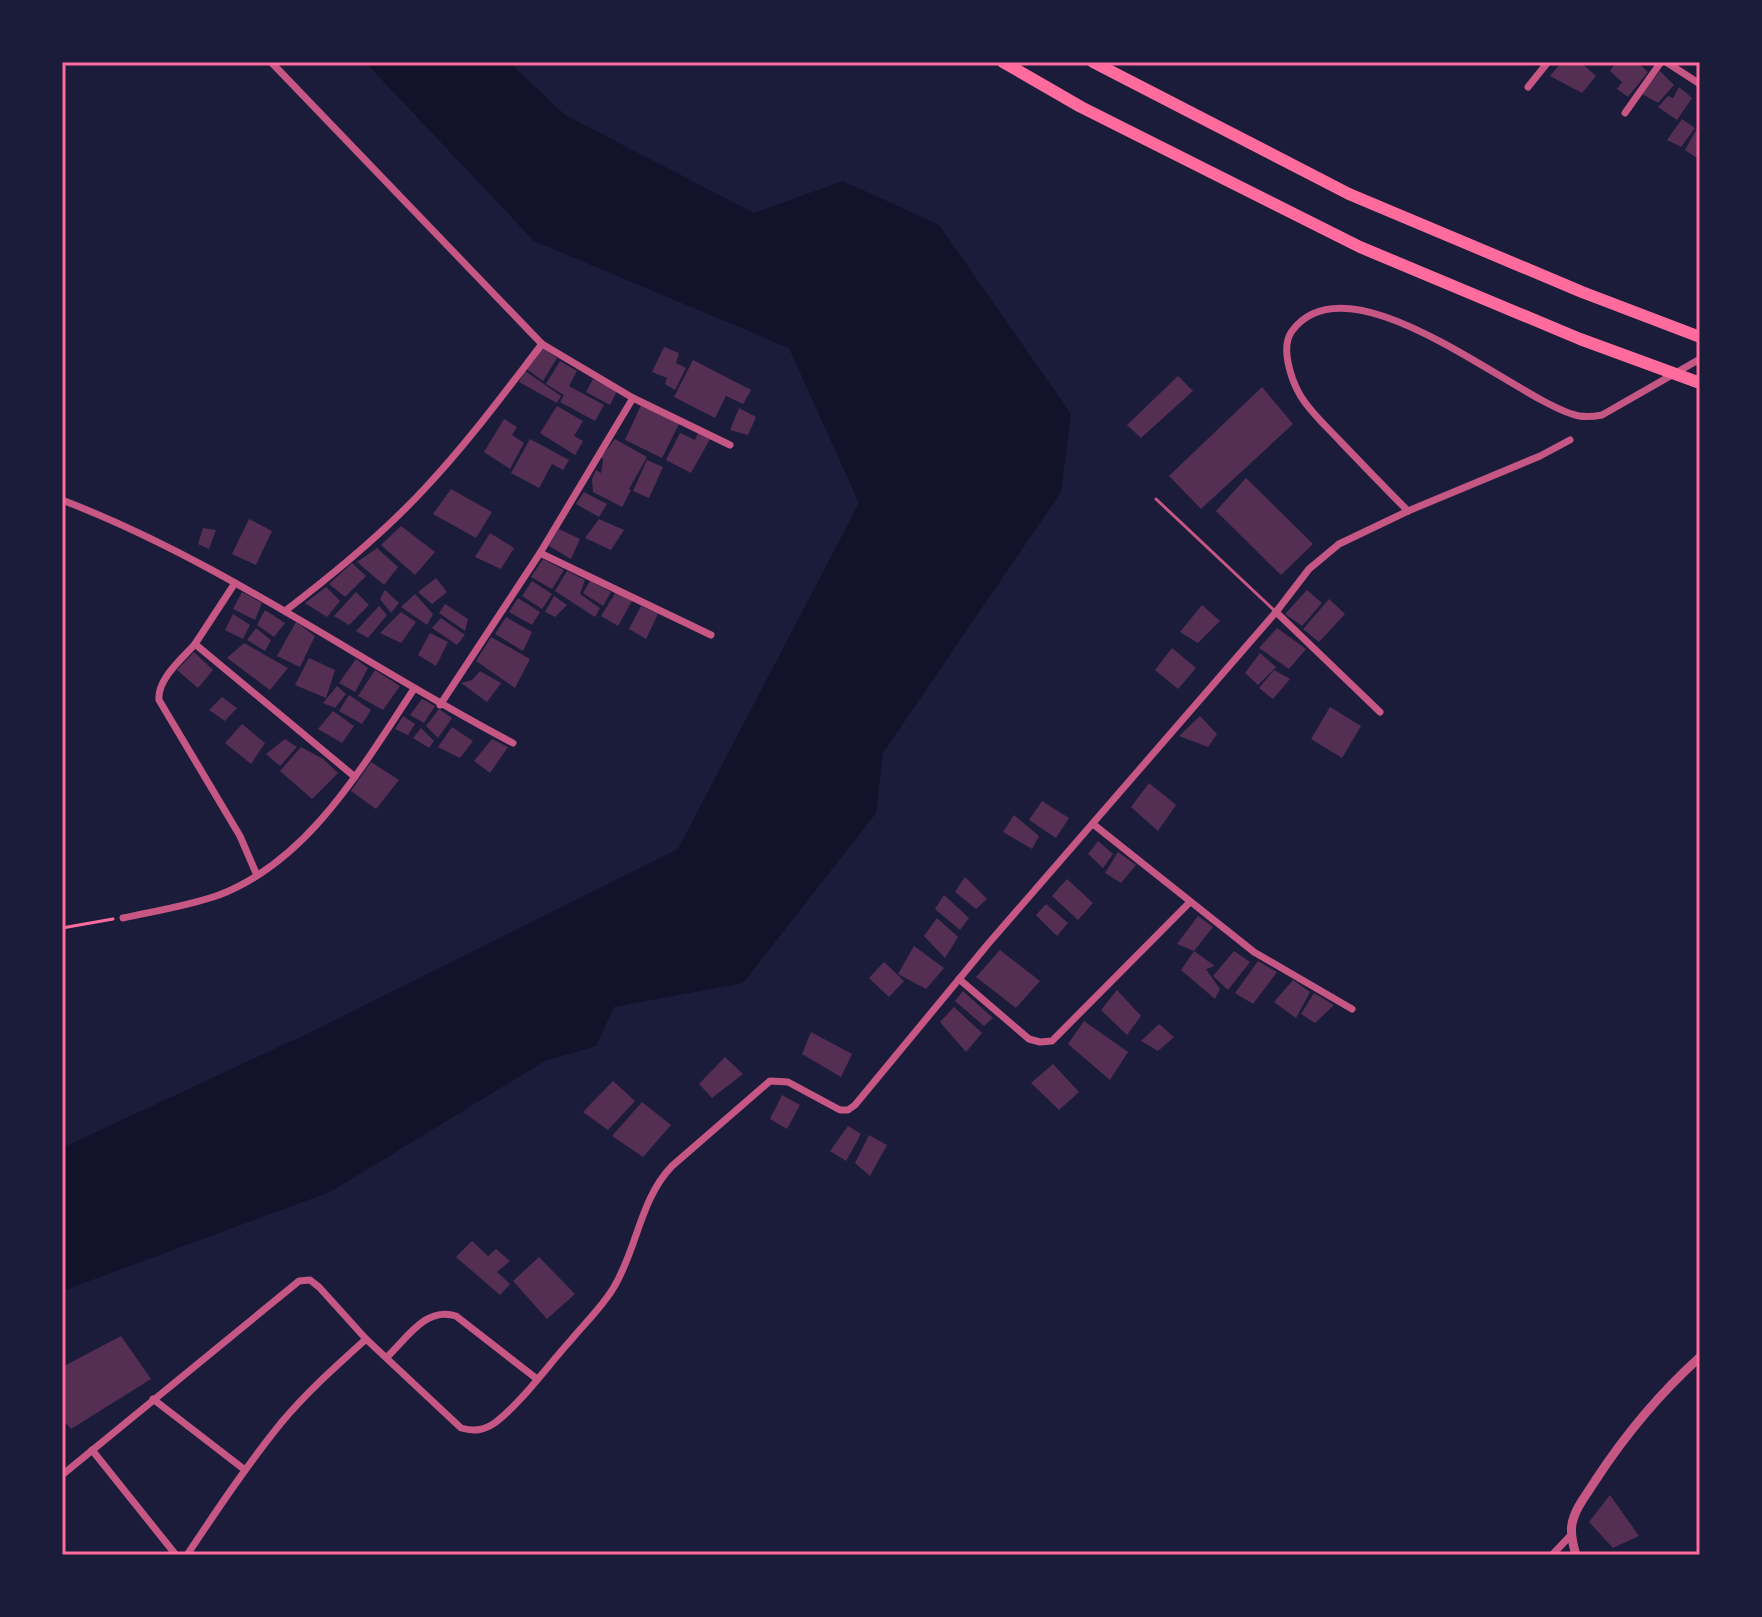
<svg xmlns="http://www.w3.org/2000/svg" width="1762" height="1617" viewBox="0 0 1762 1617" font-family="Bitter,serif">
<style>
.water{fill:#12122b}
.building{fill:#542f53}
.lines{fill:none;stroke-linecap:round;stroke-linejoin:round}
.path{stroke:#ff6b9d;stroke-width:3}
.service{stroke:#c65784;stroke-width:3}
.minor{stroke:#c65784;stroke-width:7}
.tertiary{stroke:#c65784;stroke-width:9}
.motorway{stroke:#ff6b9d;stroke-width:12}
.neatline{fill:none;stroke:#ff6b9d;stroke-width:3}
</style>
<rect width="100%" height="100%" fill="#1b1b3a"/>
<polygon class="water" points="365,62 509,62 565,115 754,213 843,181 939,225 1071,414 1061,492 883,753 876,813 743,983 614,1007 596,1046 545,1061 330,1192 62,1291 62,1148 315,1030 678,849 859,503 789,348 534,241"/>
<g class="building">
<polygon points="1562,62 1580,62 1596,76 1582,93 1550,76"/>
<polygon points="1616,62 1631,62 1635,65 1637,62 1648,72 1628,97 1617,89 1622,82 1610,71"/>
<polygon points="1660,71 1674,85 1658,103 1642,94"/>
<polygon points="1679,87 1692,98 1677,120 1658,107 1668,96 1673,98"/>
<polygon points="1682,119 1695,128 1681,147 1667,140"/>
<polygon points="1700,123 1700,160 1685,150"/>
<polygon points="664,347 679,353 676,363 686,368 675,390 665,384 667,378 652,372"/>
<polygon points="542,348 557,358 543,381 524,367"/>
<polygon points="693,360 751,390 743,404 726,396 715,418 674,397"/>
<polygon points="560,361 577,371 569,386 604,405 595,421 560,402 564,395 546,384"/>
<polygon points="525,371 561,396 557,403 519,382"/>
<polygon points="1178,376 1193,391 1141,438 1127,425"/>
<polygon points="593,379 617,391 610,405 586,392"/>
<polygon points="1262,387 1293,424 1201,509 1169,476"/>
<polygon points="641,405 679,424 662,458 625,440"/>
<polygon points="557,406 583,421 574,436 583,441 575,455 540,433"/>
<polygon points="739,408 756,417 748,435 730,430"/>
<polygon points="504,419 517,427 512,435 524,443 510,469 484,452"/>
<polygon points="680,433 695,440 698,433 710,439 691,473 666,460"/>
<polygon points="530,439 569,460 563,470 552,464 539,488 511,473"/>
<polygon points="615,439 647,457 629,489 631,490 622,507 593,492 592,479 596,470 601,473 603,460 601,457"/>
<polygon points="647,460 663,467 649,498 633,491"/>
<polygon points="1246,478 1313,544 1281,575 1216,511"/>
<polygon points="451,489 492,512 476,538 433,514"/>
<polygon points="584,492 607,504 599,517 576,504"/>
<polygon points="249,519 272,531 256,565 232,554"/>
<polygon points="599,519 624,530 611,550 585,538"/>
<polygon points="401,526 435,552 415,575 381,545"/>
<polygon points="203,528 216,530 209,549 198,544"/>
<polygon points="559,529 580,539 571,559 549,546"/>
<polygon points="490,533 514,548 501,569 475,557"/>
<polygon points="377,548 398,567 384,585 357,562"/>
<polygon points="543,559 564,570 552,589 531,577"/>
<polygon points="352,563 366,576 345,597 329,584"/>
<polygon points="567,571 585,580 580,594 600,608 595,617 555,591"/>
<polygon points="436,578 447,592 432,604 418,592"/>
<polygon points="532,581 552,594 542,609 522,596"/>
<polygon points="590,581 611,592 603,606 583,593"/>
<polygon points="326,587 340,601 327,617 305,603"/>
<polygon points="385,590 399,603 391,613 380,599"/>
<polygon points="1307,590 1322,603 1302,626 1285,614"/>
<polygon points="242,592 262,603 255,620 233,609"/>
<polygon points="356,592 369,605 349,625 334,616"/>
<polygon points="616,592 632,601 618,626 601,616"/>
<polygon points="415,594 433,614 427,625 401,607"/>
<polygon points="554,596 567,605 555,617 545,612"/>
<polygon points="518,598 540,612 532,625 509,612"/>
<polygon points="1329,599 1345,614 1319,642 1303,629"/>
<polygon points="445,604 468,619 465,631 439,613"/>
<polygon points="1202,605 1220,621 1198,643 1180,632"/>
<polygon points="379,606 387,615 368,638 356,631"/>
<polygon points="641,606 658,614 646,639 629,629"/>
<polygon points="265,610 285,623 274,637 257,625"/>
<polygon points="401,612 416,622 401,643 380,633"/>
<polygon points="233,614 250,625 243,639 225,630"/>
<polygon points="506,617 532,632 523,651 495,634"/>
<polygon points="441,618 465,635 457,645 432,628"/>
<polygon points="296,622 315,636 300,667 277,656"/>
<polygon points="256,628 271,640 265,651 247,640"/>
<polygon points="1277,628 1306,649 1289,669 1259,648"/>
<polygon points="430,633 448,642 436,666 418,655"/>
<polygon points="491,637 530,659 515,688 476,661"/>
<polygon points="244,643 288,668 270,690 227,658"/>
<polygon points="1172,648 1196,668 1178,689 1155,670"/>
<polygon points="194,652 213,670 198,688 177,670"/>
<polygon points="1260,653 1276,667 1258,685 1245,673"/>
<polygon points="309,658 335,670 326,698 295,685"/>
<polygon points="356,659 368,668 355,692 339,683"/>
<polygon points="375,670 400,686 383,710 358,696"/>
<polygon points="1274,670 1290,679 1273,699 1259,688"/>
<polygon points="480,671 501,683 487,702 461,683 472,680"/>
<polygon points="337,686 346,694 335,708 323,703"/>
<polygon points="349,695 371,710 362,724 339,711"/>
<polygon points="222,697 237,708 225,721 209,710"/>
<polygon points="422,699 435,706 424,723 410,715"/>
<polygon points="1330,707 1361,726 1342,758 1311,739"/>
<polygon points="439,709 452,718 438,738 426,726"/>
<polygon points="333,711 354,726 342,743 318,729"/>
<polygon points="403,716 415,724 408,735 395,729"/>
<polygon points="1200,716 1217,734 1208,747 1179,736"/>
<polygon points="242,724 265,743 251,764 225,743"/>
<polygon points="452,727 473,741 460,758 438,747"/>
<polygon points="421,728 434,741 429,748 413,738"/>
<polygon points="285,739 297,747 280,766 266,754"/>
<polygon points="492,739 508,747 490,773 474,761"/>
<polygon points="301,747 323,759 338,773 312,799 280,771"/>
<polygon points="371,762 399,780 376,809 351,791"/>
<polygon points="1149,783 1176,805 1158,831 1131,807"/>
<polygon points="1042,801 1069,818 1056,838 1029,820"/>
<polygon points="1014,815 1039,836 1032,849 1003,832"/>
<polygon points="1098,841 1113,854 1103,868 1088,854"/>
<polygon points="1118,852 1136,865 1121,883 1105,873"/>
<polygon points="965,877 987,899 976,909 955,892"/>
<polygon points="1067,879 1093,903 1078,920 1052,896"/>
<polygon points="944,895 969,918 960,930 935,909"/>
<polygon points="1046,904 1068,923 1057,936 1036,915"/>
<polygon points="1198,916 1213,927 1194,951 1177,944"/>
<polygon points="937,918 958,937 945,958 924,936"/>
<polygon points="914,946 944,968 926,989 898,974"/>
<polygon points="1000,950 1040,981 1016,1008 976,977"/>
<polygon points="1194,951 1215,966 1206,969 1220,989 1215,999 1181,970"/>
<polygon points="1234,951 1250,962 1228,990 1213,976"/>
<polygon points="1258,961 1277,972 1253,1004 1235,993"/>
<polygon points="884,962 904,981 889,997 869,978"/>
<polygon points="1293,980 1310,992 1296,1018 1274,1002"/>
<polygon points="1117,990 1141,1016 1127,1035 1101,1010"/>
<polygon points="963,991 993,1018 984,1026 955,1001"/>
<polygon points="1314,993 1334,1005 1315,1023 1301,1014"/>
<polygon points="954,1007 982,1033 966,1052 940,1022"/>
<polygon points="1084,1021 1128,1052 1110,1080 1068,1044"/>
<polygon points="1159,1024 1174,1037 1158,1051 1141,1041"/>
<polygon points="811,1032 852,1054 841,1077 802,1054"/>
<polygon points="725,1057 743,1074 712,1098 699,1084"/>
<polygon points="1053,1064 1079,1092 1059,1110 1031,1083"/>
<polygon points="613,1081 635,1101 608,1130 583,1112"/>
<polygon points="782,1095 800,1105 787,1129 770,1119"/>
<polygon points="642,1102 671,1125 643,1157 612,1136"/>
<polygon points="848,1126 861,1134 846,1161 830,1151"/>
<polygon points="869,1135 887,1145 870,1176 855,1163"/>
<polygon points="472,1241 488,1256 496,1249 510,1261 497,1272 510,1284 500,1295 456,1257"/>
<polygon points="539,1257 575,1294 547,1319 513,1281"/>
<polygon points="121,1336 151,1379 71,1429 62,1419 62,1367"/>
<polygon points="1610,1495 1639,1536 1613,1548 1589,1522"/>
</g>
<g class="lines">
<polyline class="path" points="62,928 113,919"/>
<polyline class="service" points="1156,499 1276,612"/>
<g class="minor">
<polyline points="271,62 542,344 633,398 730,445"/>
<polyline points="1666,62 1700,84"/>
<polyline points="1528,87 1548,62"/>
<polyline points="1625,113 1661,62"/>
<path d="M 62,500 C 222,561 362,664 513,743"/>
<path d="M 1408,511 C 1385,488 1362,464 1340,441 C 1326,426 1310,412 1300,395 C 1291,379 1280,347 1292,331 C 1349,254 1511,395 1572,414 C 1582,418 1592,417 1602,415 L 1700,359"/>
<polyline points="540,553 711,635"/>
<polyline points="235,583 195,644 355,777"/>
<path d="M 285,611 C 335,573 385,532 427,486 C 469,441 505,392 542,344"/>
<polyline points="1276,612 1380,712"/>
<path d="M 195,644 C 182,659 157,679 159,700 L 240,836 L 256,873"/>
<polyline points="440,705 540,553 633,398"/>
<polyline points="1093,824 1254,952 1352,1009"/>
<path d="M 123,918 C 155,911 188,906 219,895 C 310,860 363,765 414,689"/>
<polyline points="959,979 1029,1039 1040,1042 1052,1041 1190,902"/>
<path d="M 387,1357 C 407,1338 426,1306 456,1316 L 537,1379"/>
<polyline points="153,1399 245,1470"/>
<polyline points="92,1450 176,1555"/>
<polyline points="62,1475 299,1281 310,1280 319,1287 366,1339"/>
<path d="M 187,1555 C 217,1510 247,1465 281,1423 C 307,1392 336,1366 366,1339 L 461,1428 C 475,1432 485,1430 496,1422 C 522,1402 549,1364 571,1340 C 585,1323 603,1306 614,1287 C 637,1249 640,1199 672,1166 L 770,1081 L 788,1082 L 840,1110 L 848,1110 L 855,1105 L 988,944 L 1276,612 L 1309,569 L 1339,544 L 1408,511 L 1540,456 L 1570,440"/>
<polyline points="1552,1555 1571,1535"/>
</g>
<path class="tertiary" d="M 1576,1555 C 1573,1545 1570,1534 1572,1524 C 1575,1508 1587,1494 1595,1481 C 1625,1435 1659,1394 1700,1357"/>
<g class="motorway">
<polyline points="1003,62 1081,107 1360,247 1580,339 1700,383"/>
<polyline points="1093,62 1349,194 1582,292 1700,337"/>
</g>
</g>
<rect width="1762" height="1617" fill="none" stroke="#1b1b3a" stroke-width="128"/>
<rect x="64" y="64" width="1634" height="1489" class="neatline"/>
</svg>
